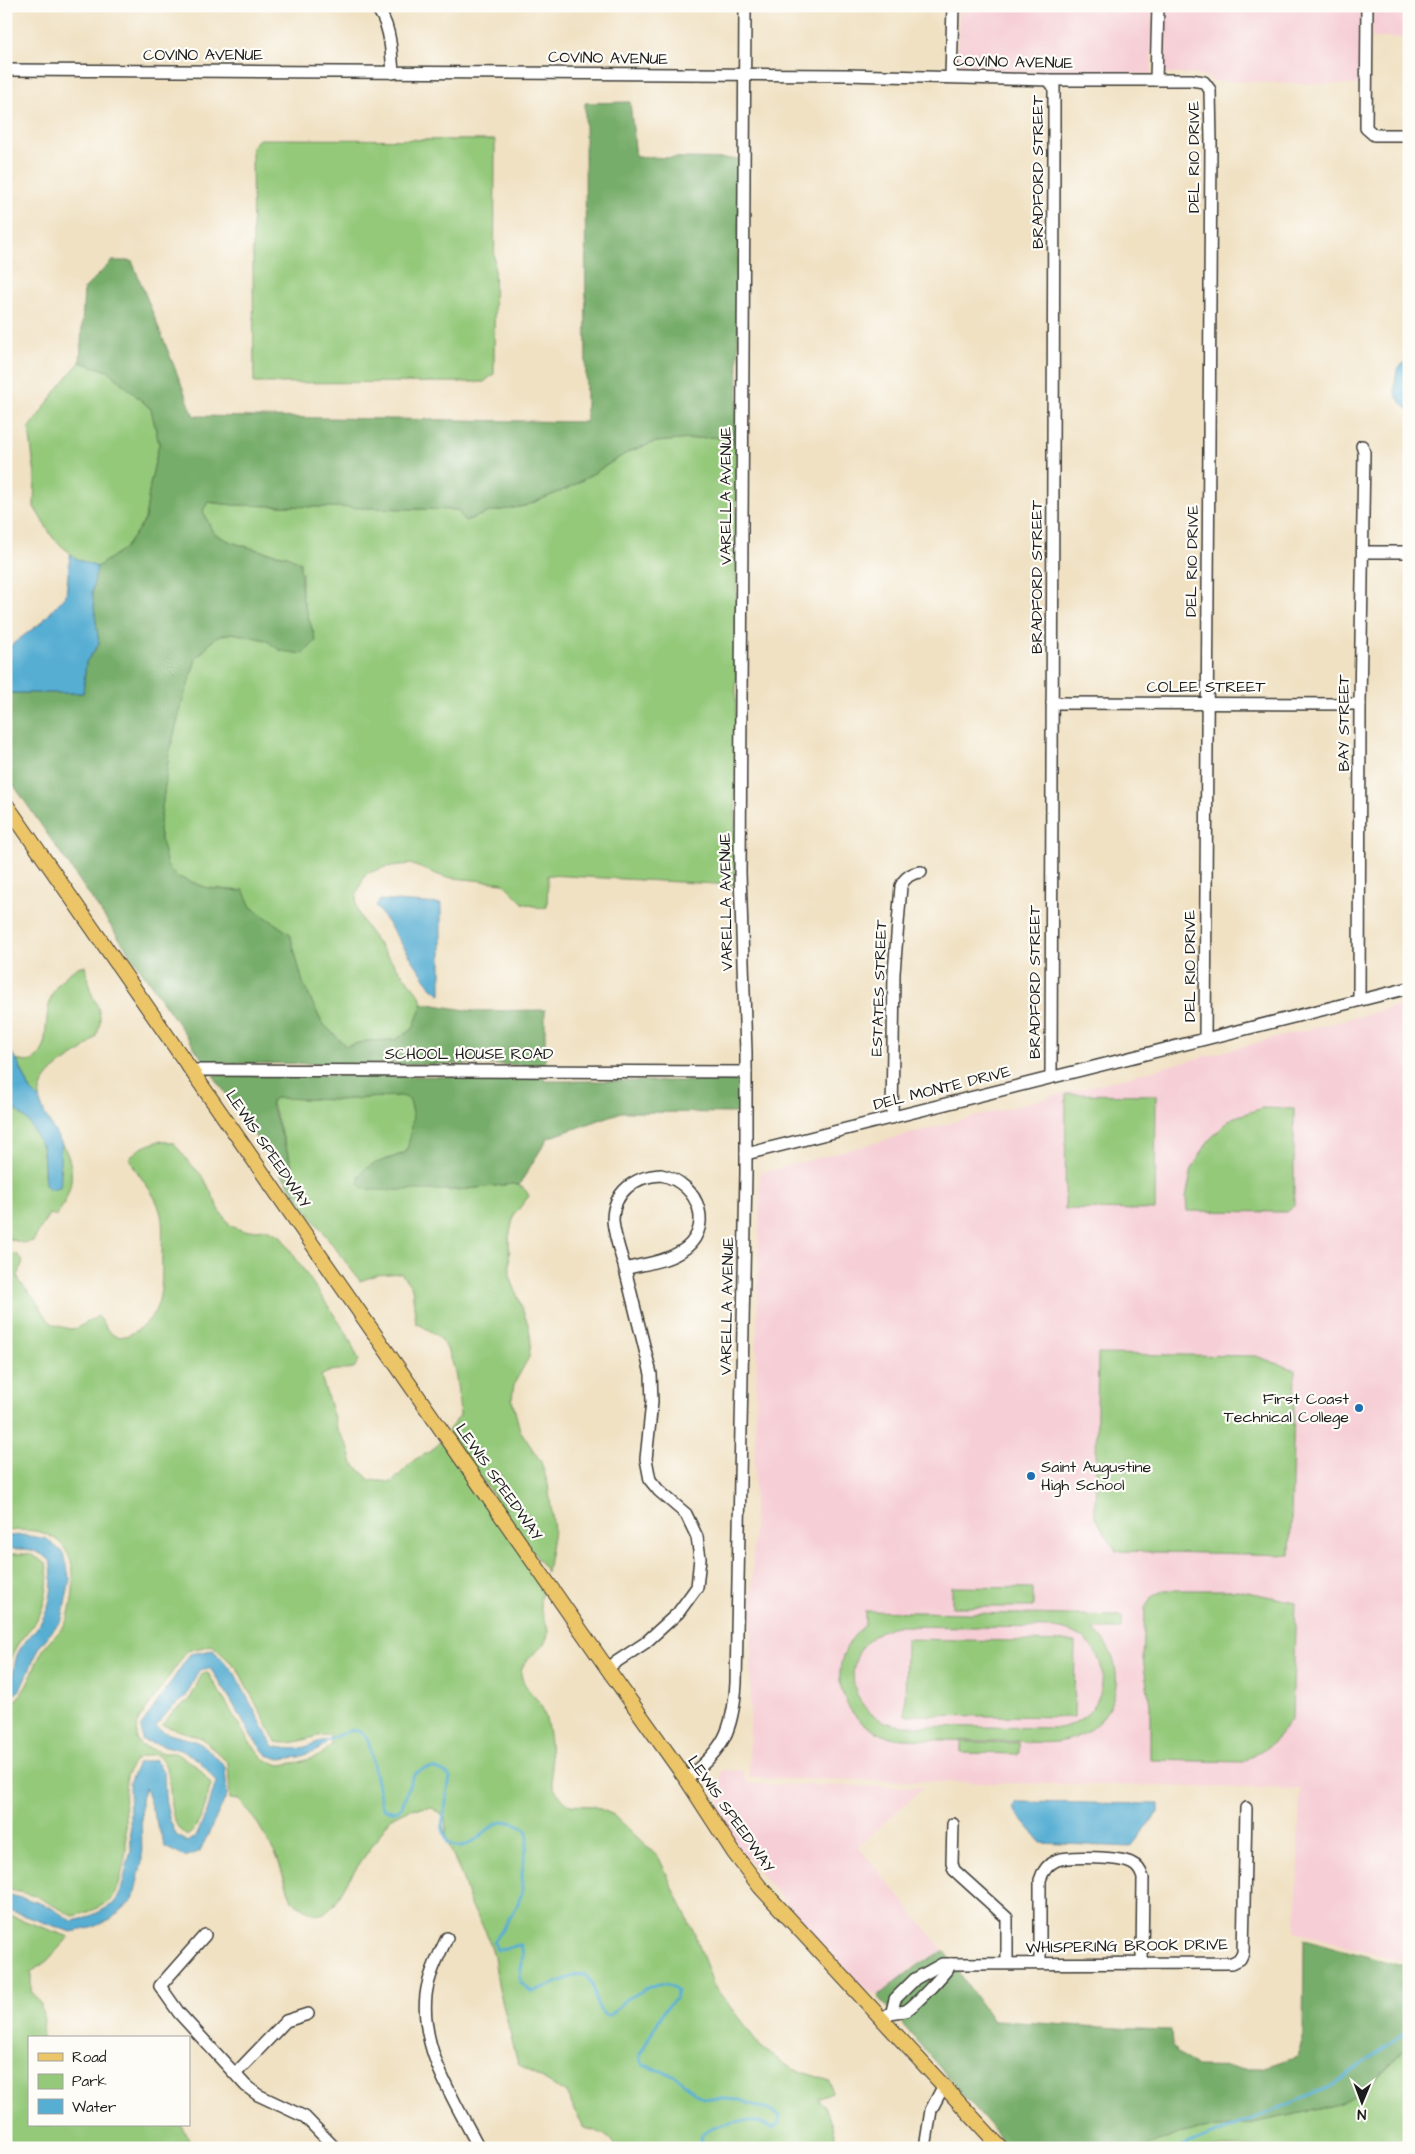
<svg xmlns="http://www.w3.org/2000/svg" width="1415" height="2154" viewBox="0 0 1415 2154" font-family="'Architects Daughter',sans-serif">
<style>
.built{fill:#f6cfd6}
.green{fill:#94c97a;stroke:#58724b;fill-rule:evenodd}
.forest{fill:#77ad6a;stroke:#4a6443}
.water{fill:#56aed3;stroke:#396578}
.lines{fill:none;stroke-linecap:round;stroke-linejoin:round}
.stream{stroke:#56aed3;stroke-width:3}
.minor-casing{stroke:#3c3a35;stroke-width:14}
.major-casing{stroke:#3c3a35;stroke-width:16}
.minor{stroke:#fff;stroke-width:11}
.major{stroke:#ecc569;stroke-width:14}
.poi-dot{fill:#1f6fb2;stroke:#fdfcf7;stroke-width:2}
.labels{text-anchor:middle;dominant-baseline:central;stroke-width:4.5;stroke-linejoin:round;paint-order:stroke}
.street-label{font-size:16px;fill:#1c1c1c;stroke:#fdfcf7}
.poi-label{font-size:16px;fill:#1c1c1c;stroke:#fdfcf7;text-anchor:end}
</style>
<rect width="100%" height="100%" fill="#fdfcf7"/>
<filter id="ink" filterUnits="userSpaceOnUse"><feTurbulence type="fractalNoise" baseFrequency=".02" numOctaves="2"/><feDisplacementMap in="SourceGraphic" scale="10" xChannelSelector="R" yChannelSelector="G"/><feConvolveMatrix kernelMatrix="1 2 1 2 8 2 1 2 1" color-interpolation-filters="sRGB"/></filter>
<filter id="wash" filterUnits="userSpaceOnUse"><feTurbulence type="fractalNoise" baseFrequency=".0096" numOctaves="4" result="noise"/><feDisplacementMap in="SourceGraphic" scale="20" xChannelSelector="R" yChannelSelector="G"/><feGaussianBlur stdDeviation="1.12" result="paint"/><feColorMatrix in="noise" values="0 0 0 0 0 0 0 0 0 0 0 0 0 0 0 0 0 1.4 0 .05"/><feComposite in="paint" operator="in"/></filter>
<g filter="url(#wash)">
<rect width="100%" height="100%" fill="#f0e1c3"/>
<g class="built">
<polygon points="959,6 1153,6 1151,74 957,71"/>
<polygon points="1163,6 1362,6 1361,85 1211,81 1209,78 1191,74 1162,74"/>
<rect x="1372" y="6" width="37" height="32"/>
<polygon points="1409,1003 1409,1963 1296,1932 1300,1789 749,1778 760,1173"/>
<polygon points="721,1770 744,1771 744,1778 749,1784 924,1787 858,1846 944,1951 926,1959 912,1968 878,1996 860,1986 735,1845 719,1819"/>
</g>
<g class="green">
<polygon points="259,139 495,140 494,374 484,382 254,383 252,146"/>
<polygon points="80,362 108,371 151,409 159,444 150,485 145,520 125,548 97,567 75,558 53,538 34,507 35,475 29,429 58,388"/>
<path d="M 713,437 L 737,442 L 735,885 L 548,875 L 547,907 L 541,908 L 523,903 L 503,883 L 444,877 L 410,864 L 385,867 L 366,874 C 360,886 354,895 357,908 C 360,926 405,976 419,994 L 423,1003 L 413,1029 L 395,1040 L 367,1041 L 346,1046 L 322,1023 L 303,983 L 290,934 L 251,907 L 241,891 L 208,888 L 178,877 L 167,866 L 159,830 L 169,754 L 183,700 L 196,659 L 216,637 L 232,633 L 247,636 L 266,640 L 281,651 L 316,641 L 302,597 L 302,573 L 287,556 L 261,551 L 231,542 L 213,533 L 203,511 L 207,502 L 233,505 L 458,510 L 465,521 L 490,512 L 525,506 L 571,487 L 630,451 L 656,442 Z"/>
<path d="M 80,966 L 85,966 C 87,974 88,981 90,989 C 93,999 100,1007 100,1018 C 101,1060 42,1055 39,1099 L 31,1091 L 17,1060 C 31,1064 37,1061 44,1047 C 49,1011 43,987 80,966 Z"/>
<polygon points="1066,1094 1156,1095 1155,1210 1065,1209"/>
<path d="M 6,1096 C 12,1107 19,1111 27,1120 C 42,1135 45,1156 44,1176 L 62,1172 L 58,1156 L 62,1144 C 78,1169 72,1193 56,1216 L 49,1214 L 33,1241 L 23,1243 L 6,1238 Z"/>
<path d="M 395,1096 L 403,1096 L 409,1099 C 416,1115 412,1136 406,1152 L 370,1166 L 359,1176 L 359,1184 L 364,1189 L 458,1190 L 512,1184 C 521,1185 525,1188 529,1196 L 514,1215 L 509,1237 L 510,1276 L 529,1327 L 531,1342 L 529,1357 L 514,1384 L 512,1400 L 520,1430 L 541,1462 L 548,1484 L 554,1530 L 547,1572 L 448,1431 L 460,1415 C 458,1393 457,1367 446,1347 C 441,1336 426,1328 416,1323 L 412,1288 L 401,1273 L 377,1275 L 360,1281 L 299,1200 L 296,1177 L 271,1101 L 275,1098 L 338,1100 Z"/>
<polygon points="1262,1108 1294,1109 1294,1206 1287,1212 1187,1211 1186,1197 1192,1169 1209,1140 1232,1118"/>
<path d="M 159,1141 L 174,1143 L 188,1161 L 204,1178 L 221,1213 L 230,1225 L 243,1231 L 267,1229 L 280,1235 L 347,1334 L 359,1360 L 354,1368 C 341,1372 334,1367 321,1376 L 338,1431 L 348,1446 L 353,1464 L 370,1480 L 392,1482 L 414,1460 L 433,1450 L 441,1440 L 544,1586 C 542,1592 540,1599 540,1605 C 541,1617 551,1626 547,1638 C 543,1651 520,1660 521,1674 C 523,1689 540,1698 544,1713 C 552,1735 550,1759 552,1781 L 554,1788 L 564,1801 L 570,1805 L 593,1806 L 614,1815 L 659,1858 L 695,1935 L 714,1986 L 761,2047 L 780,2061 L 793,2069 L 830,2081 L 832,2092 L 817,2098 L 825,2106 L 839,2148 L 616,2148 C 609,2134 598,2131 584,2128 L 566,2093 L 518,2064 L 498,1985 L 494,1956 L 485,1930 L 470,1904 L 464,1882 L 452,1853 L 447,1840 L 445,1818 L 431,1807 L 409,1809 L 391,1818 L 347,1882 L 335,1904 L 324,1913 L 316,1915 L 292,1901 L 277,1857 L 258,1824 L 239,1800 L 230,1799 L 228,1763 L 202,1738 L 162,1725 L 174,1711 L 189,1701 L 202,1674 L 208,1673 L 248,1740 L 265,1760 L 280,1765 L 300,1762 L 319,1756 L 332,1744 L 329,1735 C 308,1735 301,1746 276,1742 L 237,1668 L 212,1645 L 187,1651 L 138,1721 L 137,1740 L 140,1745 L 164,1753 L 175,1753 L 196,1765 L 211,1784 C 206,1801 202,1826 187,1836 C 159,1817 180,1776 159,1757 C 155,1753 150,1755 145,1756 C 114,1761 128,1827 126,1849 C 125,1860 120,1885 115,1894 C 108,1907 86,1913 73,1916 L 36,1896 L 6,1889 L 6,1706 C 29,1695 31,1670 43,1650 C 49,1640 63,1631 67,1620 C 76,1593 80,1548 48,1535 C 36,1529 19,1530 6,1531 L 6,1252 L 18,1255 L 23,1261 L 18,1276 L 20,1282 L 36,1301 L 49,1321 L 55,1325 L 70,1329 L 77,1328 L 98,1316 C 104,1321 105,1330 112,1334 C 119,1339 127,1336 134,1332 C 166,1313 161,1285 162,1253 C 162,1240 164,1224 160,1211 C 155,1191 137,1177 130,1158 C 137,1148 148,1145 159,1141 Z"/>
<polygon points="1098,1354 1256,1356 1295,1370 1290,1555 1116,1551 1095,1517"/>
<path d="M 6,1554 L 30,1554 L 46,1563 C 50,1580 46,1601 39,1616 C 33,1627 20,1638 14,1651 C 10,1659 12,1669 6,1677 Z"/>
<polygon points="952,1587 1033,1588 1033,1607 952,1607"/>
<polygon points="1164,1590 1237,1590 1296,1602 1292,1718 1273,1743 1243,1762 1150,1760 1150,1705 1143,1659 1145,1608 1152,1597"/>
<path d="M 865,1611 L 1122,1616 L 1122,1629 L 1093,1629 C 1110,1645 1120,1667 1115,1691 C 1110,1714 1093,1732 1071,1739 C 1053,1745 1032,1742 1014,1741 C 977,1741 940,1740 903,1739 C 842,1734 817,1665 865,1625 ZM 896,1626 L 1053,1628 C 1115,1633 1120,1714 1060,1728 L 903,1726 C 841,1720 835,1640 896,1626 Z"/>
<polygon points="906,1639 1075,1642 1074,1717 905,1715"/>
<polygon points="961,1742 1019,1743 1019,1754 961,1753"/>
<polygon points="6,1914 69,1937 47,1961 31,1972 31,1991 40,2002 44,2020 42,2038 29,2038 29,2125 181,2125 190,2142 201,2148 6,2148"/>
<polygon points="1409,2044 1409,2148 1143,2148 1179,2134 1202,2129 1248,2124 1339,2105 1359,2094 1376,2079"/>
</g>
<g class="forest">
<polygon points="630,102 636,157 740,159 737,442 713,437 656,442 630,451 571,487 525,506 490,512 464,521 458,510 233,505 208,502 203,511 213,533 231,542 261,551 287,556 300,562 302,597 316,641 303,654 281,651 266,640 247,636 232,633 216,637 196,659 183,700 169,754 159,831 167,866 178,877 208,888 241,891 243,889 251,907 290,934 303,983 322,1023 346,1046 367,1041 395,1040 413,1029 423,1003 472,1011 545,1010 545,1065 205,1063 6,774 6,693 83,693 86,662 99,644 92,592 97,567 125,548 145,520 150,485 159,444 151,409 108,371 80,362 84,289 112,261 132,261 194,416 586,422 585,103"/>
<path d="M 213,1075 L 544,1077 L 545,1081 L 741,1081 L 740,1113 L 622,1112 L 548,1138 L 519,1185 L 512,1184 L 458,1190 L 373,1190 L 364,1189 L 359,1184 C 358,1161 391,1161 406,1152 C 410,1140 417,1111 409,1100 C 406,1096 400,1096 395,1096 L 338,1100 L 275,1098 L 271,1101 L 272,1108 L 296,1177 L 299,1200 Z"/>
<path d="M 1304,1939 L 1409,1968 L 1409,2044 L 1376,2079 L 1359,2094 L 1339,2105 L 1248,2124 L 1202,2129 L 1179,2134 L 1143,2148 L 1009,2148 L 878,1996 C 899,1979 919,1962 944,1951 L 993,2021 C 1053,2023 1112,2029 1171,2030 L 1172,2047 L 1196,2067 L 1262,2068 L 1297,2056 L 1303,2038 Z"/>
</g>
<g class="water">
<path d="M 1406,361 L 1409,361 L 1409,410 C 1391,395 1394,391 1397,369 Z"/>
<polygon points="70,554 75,558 97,567 92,592 99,644 86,662 83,693 6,693 6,649 42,622 66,595"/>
<polygon points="380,900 441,904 441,995 431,987 376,906"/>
<path d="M 6,1046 L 17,1060 L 31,1091 L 39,1099 L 45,1115 L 62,1144 C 57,1161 63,1171 60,1187 L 50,1189 L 45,1185 L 43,1148 L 28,1121 L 11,1106 L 6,1096 Z"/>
<path d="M 23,1535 L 47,1539 L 63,1553 L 70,1579 L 62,1619 L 40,1646 L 20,1690 L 6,1701 L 6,1683 C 16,1675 13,1666 17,1655 C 23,1641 35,1633 42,1620 C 52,1604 54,1579 50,1560 C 34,1548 26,1549 6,1549 L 6,1536 Z"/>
<path d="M 213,1650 L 234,1672 L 273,1746 C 283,1748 292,1750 302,1748 C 312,1745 319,1740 329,1740 L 317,1751 L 299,1757 L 280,1759 L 267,1755 L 252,1737 L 229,1697 L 210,1668 L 199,1670 L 185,1698 L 172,1707 L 156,1726 C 166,1737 186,1736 199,1743 C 209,1748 217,1759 225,1767 L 227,1795 L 200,1851 L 185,1857 L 165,1847 L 145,1788 L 141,1799 L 142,1862 L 133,1900 L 111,1919 L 91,1928 L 71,1932 L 6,1909 L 6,1894 L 34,1901 L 50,1907 L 72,1921 L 86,1918 L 101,1911 L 113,1904 L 120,1895 L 131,1850 L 129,1783 L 138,1763 L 155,1760 L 164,1772 L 165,1797 L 169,1818 L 176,1835 L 187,1842 L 197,1835 L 207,1812 L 216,1782 C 211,1775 205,1766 198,1760 C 182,1747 161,1746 142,1740 L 142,1725 L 190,1654 Z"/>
<polygon points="1016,1802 1159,1804 1159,1811 1131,1847 1041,1843 1013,1809"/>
</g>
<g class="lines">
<g class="stream">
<path d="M 327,1741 C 342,1734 357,1722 368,1740 L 382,1806 C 405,1825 405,1790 412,1778 C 421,1764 440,1766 450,1777 L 442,1826 L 448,1843 C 480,1860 487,1802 526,1829 L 528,1837 L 522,1873 L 522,1893 L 516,1908 L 494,1942 L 497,1950 C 506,1951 512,1945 521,1945 C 526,1956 519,1970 520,1982 L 532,1992 L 577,1975 L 585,1974 C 601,1989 589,2006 608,2016 C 615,2013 617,2009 622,2003 C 624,1999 631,1997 635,1995 C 648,1987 664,1977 677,1990 L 675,1999 L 665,2009 L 640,2054 L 640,2060 L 643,2065 L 676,2076 L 696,2094 L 704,2098 L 740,2100 L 773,2112 L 780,2116 L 780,2123 L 775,2128 C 768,2127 763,2124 756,2122 C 744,2118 709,2126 701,2136 L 702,2143 L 709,2148"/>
<polyline points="1180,2148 1330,2087 1409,2030"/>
</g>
</g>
</g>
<g filter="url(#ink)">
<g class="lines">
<defs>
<g id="minor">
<path d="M 375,6 C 391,23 391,50 393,73"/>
<polyline points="1367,6 1366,128 1374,135 1409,135"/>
<polyline points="6,70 845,75 1048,80 1191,80 1204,82 1210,90 1211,142 1205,1038"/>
<polyline points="951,77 953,6"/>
<polyline points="1048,80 1054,87 1054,154 1051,1077"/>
<polyline points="1156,80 1158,6"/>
<polyline points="1363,552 1409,552"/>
<polyline points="1052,703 1360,704"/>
<polyline points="1359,1000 1360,704 1364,452 1362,446"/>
<polyline points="192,1070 746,1072"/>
<path d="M 892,1118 L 894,973 L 901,886 C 905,877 911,873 921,872"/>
<polyline points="746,1154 1409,988"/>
<path d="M 661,1175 C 700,1183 716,1231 680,1252 C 664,1262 643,1264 625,1269 C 621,1254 614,1236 613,1220 C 613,1192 635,1176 661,1175 Z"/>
<polyline points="607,1668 645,1643 678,1613 697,1587 700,1558 697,1537 686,1514 659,1491 650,1480 646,1459 652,1402 651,1374 625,1269"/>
<path d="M 686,1779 C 724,1749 733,1731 736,1683 L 746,1173 L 746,1052 L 740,873 L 745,6"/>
<polyline points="953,1824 952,1863 954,1870 1007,1918 1007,1963"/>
<polyline points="205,1935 160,1986 179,2013 246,2086 258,2095 305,2117 335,2148"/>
<path d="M 447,1938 C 439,1955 428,1976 426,1995 C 420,2050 455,2101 479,2148"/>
<path d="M 1040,1963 L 1040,1880 C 1043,1870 1048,1864 1057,1860 C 1070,1856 1119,1857 1131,1863 C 1138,1866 1141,1871 1143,1878 L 1142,1963"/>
<polyline points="892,2011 895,1999 915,1979 942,1964 1232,1963 1240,1959 1243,1953 1246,1808"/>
<path d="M 886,2016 C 893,2010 897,2013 905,2011 C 913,2008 945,1973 951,1964"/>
<polyline points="236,2073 286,2021 308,2014"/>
<polyline points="925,2148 931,2110 944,2085"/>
</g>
<polyline id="major" points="6,804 607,1668 686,1779 734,1853 760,1887 1001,2148"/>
</defs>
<use href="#minor" class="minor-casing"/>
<use href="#major" class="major-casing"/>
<use href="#minor" class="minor"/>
<use href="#major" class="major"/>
</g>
</g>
<g class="poi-dot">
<circle cx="1359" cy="1408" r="5"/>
<circle cx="1031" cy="1476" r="5"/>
</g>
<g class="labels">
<g class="street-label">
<text x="203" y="55">COVINO AVENUE</text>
<text transform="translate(608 58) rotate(1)">COVINO AVENUE</text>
<text transform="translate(1013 62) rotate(1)">COVINO AVENUE</text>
<text transform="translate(1194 157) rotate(-90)">DEL RIO DRIVE</text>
<text transform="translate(1038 172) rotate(-90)">BRADFORD STREET</text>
<text transform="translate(726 496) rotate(-90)">VARELLA AVENUE</text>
<text transform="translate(1192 561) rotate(-89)">DEL RIO DRIVE</text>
<text transform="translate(1037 577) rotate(-90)">BRADFORD STREET</text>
<text x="1206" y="687">COLEE STREET</text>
<text transform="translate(1344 723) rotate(-90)">BAY STREET</text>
<text transform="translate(726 902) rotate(-91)">VARELLA AVENUE</text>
<text transform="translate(1190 966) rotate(-90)">DEL RIO DRIVE</text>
<text transform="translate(1035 982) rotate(-90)">BRADFORD STREET</text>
<text transform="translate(879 988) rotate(-88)">ESTATES STREET</text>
<text x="469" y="1054">SCHOOL HOUSE ROAD</text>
<text transform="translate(942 1088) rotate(-14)">DEL MONTE DRIVE</text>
<text transform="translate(268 1149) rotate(56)">LEWIS SPEEDWAY</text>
<text transform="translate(727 1306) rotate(-89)">VARELLA AVENUE</text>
<text transform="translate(499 1482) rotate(55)">LEWIS SPEEDWAY</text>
<text transform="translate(731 1814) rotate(55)">LEWIS SPEEDWAY</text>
<text transform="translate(1127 1946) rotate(-1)">WHISPERING BROOK DRIVE</text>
</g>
<g class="poi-label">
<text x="1349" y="1399">First Coast<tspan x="1349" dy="18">Technical College</tspan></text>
<text x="1041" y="1467" text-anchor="start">Saint Augustine<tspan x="1041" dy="18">High School</tspan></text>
</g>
</g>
<rect width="1415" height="2154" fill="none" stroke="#fdfcf7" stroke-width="25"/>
<rect x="28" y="2036" width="162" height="90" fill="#fdfcf7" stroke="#a3a29f"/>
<rect x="38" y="2053" width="25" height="8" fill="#ecc569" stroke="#a3a29f"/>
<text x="72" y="2062" font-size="15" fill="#1c1c1c">Road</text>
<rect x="38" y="2074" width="25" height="15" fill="#94c97a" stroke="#a3a29f"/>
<text x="72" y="2086" font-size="15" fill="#1c1c1c">Park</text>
<rect x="38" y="2099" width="25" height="15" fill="#56aed3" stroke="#a3a29f"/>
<text x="72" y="2112" font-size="15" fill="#1c1c1c">Water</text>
<g transform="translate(1362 2102) rotate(181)" stroke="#fdfcf7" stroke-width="4" paint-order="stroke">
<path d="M0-4L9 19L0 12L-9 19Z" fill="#1c1c1c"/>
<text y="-8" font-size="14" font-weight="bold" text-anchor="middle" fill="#1c1c1c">N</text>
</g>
</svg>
